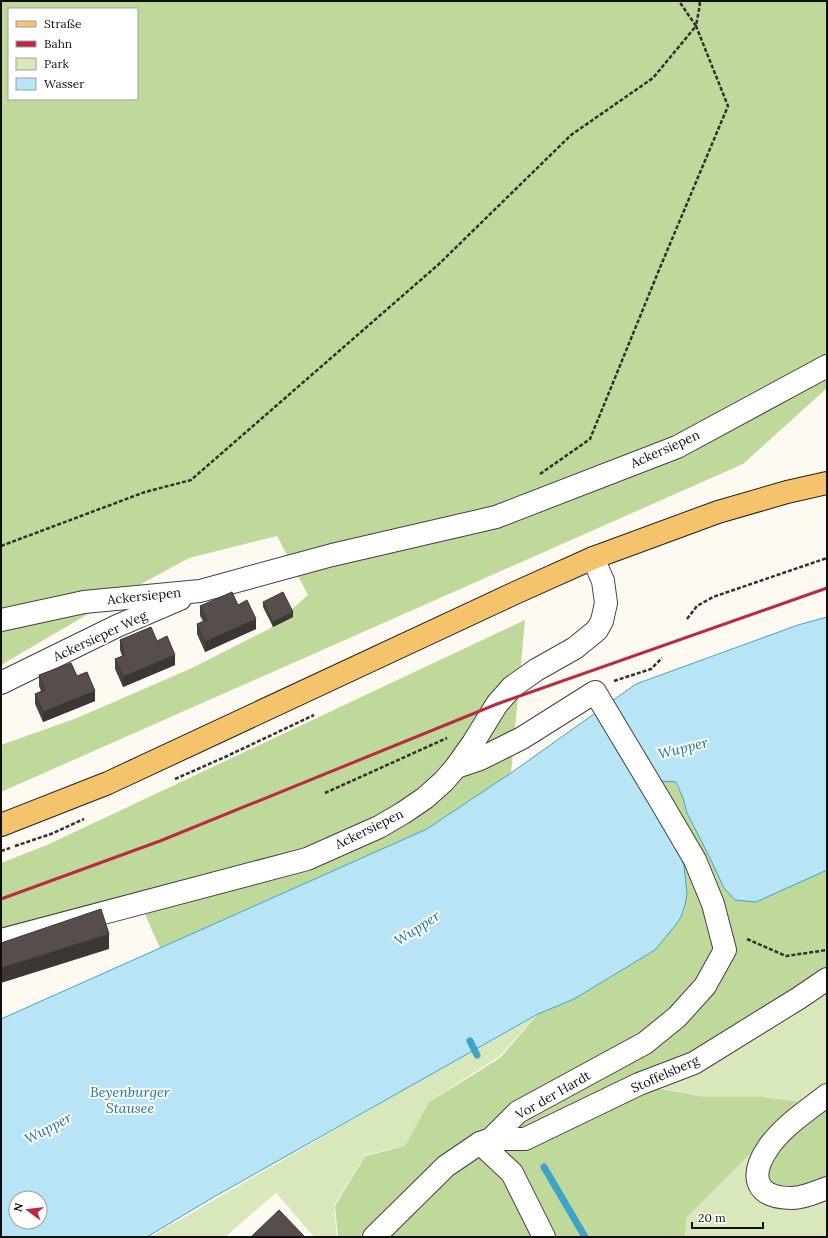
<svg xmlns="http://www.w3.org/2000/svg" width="828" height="1238" viewBox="0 0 828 1238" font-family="Lora,serif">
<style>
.green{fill:#d8e8bb}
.forest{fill:#bed99a;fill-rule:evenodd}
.water{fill:#b7e5f5;stroke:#3fa3ca;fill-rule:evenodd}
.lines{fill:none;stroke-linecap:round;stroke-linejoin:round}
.stream{stroke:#3fa3ca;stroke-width:7}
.minor-casing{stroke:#424242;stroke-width:24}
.major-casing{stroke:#202020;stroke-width:24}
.path{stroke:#313131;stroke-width:2.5;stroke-dasharray:4 2;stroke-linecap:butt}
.minor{stroke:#fff;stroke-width:22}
.major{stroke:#f5c36b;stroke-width:22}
.rail{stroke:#bb2a42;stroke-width:3}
.wall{fill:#4b4340}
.shaded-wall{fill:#3d3734}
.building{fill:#574e4b;stroke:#3d3734}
.labels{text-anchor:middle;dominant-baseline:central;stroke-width:4;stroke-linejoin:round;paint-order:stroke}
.street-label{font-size:13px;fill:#0f0f0f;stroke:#fff}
.water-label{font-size:14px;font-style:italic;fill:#1a749e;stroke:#fff}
</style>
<rect width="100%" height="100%" fill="#fffaf1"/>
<g class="green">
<polygon points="827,979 827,1083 801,1102 763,1097 705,1097 639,1084"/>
<polygon points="536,1016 500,1056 430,1101 405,1146 365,1155 334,1206 337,1237 314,1237 276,1193 225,1237 150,1237 426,1077"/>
<polygon points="751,1153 749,1167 827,1181 827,1237 685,1237 687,1217"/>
</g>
<g class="forest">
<path d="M 1,1 L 827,1 L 827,388 L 743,464 L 1,792 L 1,745 L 77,718 L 192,668 L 269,629 L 308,595 L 277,536 L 189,558 L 119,596 L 1,665 ZM 9,9 L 137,9 L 137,99 L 9,99 Z"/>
<polygon points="525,620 511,773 427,829 160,948 137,897 1,935 1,863 47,845"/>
<polygon points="662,781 675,782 683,798 687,813 728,893 756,902 827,870 827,979 640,1085 705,1097 763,1097 801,1102 827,1083 827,1181 785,1192 749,1167 750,1154 687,1217 685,1237 338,1237 335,1206 365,1156 405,1146 429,1102 500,1058 538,1014 574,999 655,950 674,927 687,894 685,883 649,792"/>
</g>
<path class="water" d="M 827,617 L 827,870 L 756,902 L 735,900 L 724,888 L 710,858 L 687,813 L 683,798 L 676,782 L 662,781 L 649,792 L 678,849 L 684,866 L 687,894 L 685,905 L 681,917 L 674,927 L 655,950 L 574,999 L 538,1014 L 212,1198 L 147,1237 L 1,1237 L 1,1019 L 427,829 L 511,773 L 636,684 L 798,625 ZM 16,1198 L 40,1198 L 40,1222 L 16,1222 Z"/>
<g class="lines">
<g class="stream">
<polyline points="470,1041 477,1055"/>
<polyline points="544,1167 585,1237"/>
</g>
<defs>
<g id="minor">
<polyline points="1,620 84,602 200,591 332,555 496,517 677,447 827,366"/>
<polyline points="1,683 117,626 180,599"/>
<polyline points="1,940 307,859 379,827 403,813 425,798 444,781 456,767 473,743 497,704 512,687 536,670 575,648 597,630 602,621 606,603 603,581 593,558"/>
<path d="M 827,1095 C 807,1111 783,1126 768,1148 C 749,1176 755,1198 792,1198 C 804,1198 816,1192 827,1188"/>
<polyline points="491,1139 525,1139 639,1084 694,1063 799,998 827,979"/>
<polyline points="480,1143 512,1173 544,1237"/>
<polyline points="374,1237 446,1166 480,1143 491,1139 518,1112 645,1043 677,1017 705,986 725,950 713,904 695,860 661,802 595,692 522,738 480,759 456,767"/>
</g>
<polyline id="major" points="1,825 108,783 515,593 593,558 718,512 787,492 827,483"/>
</defs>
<use href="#minor" class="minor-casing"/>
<use href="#major" class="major-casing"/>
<g class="path">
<polyline points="540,474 590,439 659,270 728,106 696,26 700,4 698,1"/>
<polyline points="1,546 145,492 191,480 439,264 571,135 653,78 696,26 679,1"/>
<polyline points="687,619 697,606 713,597 827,558"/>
<polyline points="614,681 651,669 662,658"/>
<polyline points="175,779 225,757 314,715"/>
<polyline points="325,793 447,738"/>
<polyline points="15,846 51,834 84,819"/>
<polyline points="1,851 10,848"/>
<polyline points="747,939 786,956 827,950"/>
</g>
<use href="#minor" class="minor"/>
<use href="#major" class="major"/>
<polyline class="rail" points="1,899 160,841 497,704 827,588"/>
</g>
<g class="wall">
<polygon points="263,602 293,617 273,627 263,607"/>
<polygon points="238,605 256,629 205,652 197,634 197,624 203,621 200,616 200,606"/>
<polygon points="120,640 157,641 175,665 123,687 115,669 115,659 122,656 120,650"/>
<polygon points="39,675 77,676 95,701 43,722 35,704 35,694 41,691 39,686"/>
</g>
<g class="shaded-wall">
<polygon points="293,612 293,617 273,627 273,622"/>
<polygon points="256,619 256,629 205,652 205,642"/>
<polygon points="175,655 175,665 123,687 123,677"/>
<polygon points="95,691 95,701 43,722 43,712"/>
<polygon points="109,934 109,949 1,983 1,968"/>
</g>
<g class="building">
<polygon points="232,592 238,605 247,600 256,619 205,642 197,624 207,620 200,606"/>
<polygon points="283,592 293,612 273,622 263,602"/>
<polygon points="151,627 157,641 167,636 175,655 123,677 115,659 125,655 120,640"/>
<polygon points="71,663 77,676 87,672 95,691 43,712 35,694 45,690 39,675"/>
<polygon points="101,909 109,934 1,968 1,943"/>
<polygon points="279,1210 305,1237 251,1237"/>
</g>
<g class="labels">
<g class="street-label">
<text transform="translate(665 449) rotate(-24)">Ackersiepen</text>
<text transform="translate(144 596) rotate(-6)">Ackersiepen</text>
<text transform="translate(100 636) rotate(-25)">Ackersieper Weg</text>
<text transform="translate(369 829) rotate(-26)">Ackersiepen</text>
<text transform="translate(665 1074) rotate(-24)">Stoffelsberg</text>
<text transform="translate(553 1095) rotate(-30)">Vor der Hardt</text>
</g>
<g class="water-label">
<text transform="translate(683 748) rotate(-14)">Wupper</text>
<text transform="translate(417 928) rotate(-33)">Wupper</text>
<text x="130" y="1092">Beyenburger<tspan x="130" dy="16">Stausee</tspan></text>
<text transform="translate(48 1128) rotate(-28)">Wupper</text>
</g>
</g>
<rect width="828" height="1238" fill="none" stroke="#0f0f0f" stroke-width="4"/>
<rect x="8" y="8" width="130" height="92" fill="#ffffff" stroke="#9f9f9f"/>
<rect x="16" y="21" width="20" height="6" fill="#f5c36b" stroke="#9f9f9f"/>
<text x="44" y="28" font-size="12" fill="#0f0f0f">Straße</text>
<rect x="16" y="41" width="20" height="6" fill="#bb2a42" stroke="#9f9f9f"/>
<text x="44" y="48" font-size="12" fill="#0f0f0f">Bahn</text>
<rect x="16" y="58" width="20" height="12" fill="#d8e8bb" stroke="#9f9f9f"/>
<text x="44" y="68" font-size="12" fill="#0f0f0f">Park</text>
<rect x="16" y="78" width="20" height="12" fill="#b7e5f5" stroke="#9f9f9f"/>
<text x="44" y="88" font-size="12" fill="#0f0f0f">Wasser</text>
<g transform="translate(28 1210) rotate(285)"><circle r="19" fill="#ffffff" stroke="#9f9f9f"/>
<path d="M0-3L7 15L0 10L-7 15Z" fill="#bb2a42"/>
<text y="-6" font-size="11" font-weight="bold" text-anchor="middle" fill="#0f0f0f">N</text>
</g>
<path d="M692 1222v6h71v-6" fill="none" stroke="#0f0f0f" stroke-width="2"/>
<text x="698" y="1222" font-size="12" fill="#0f0f0f" stroke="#ffffff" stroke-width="3" paint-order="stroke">20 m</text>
</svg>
